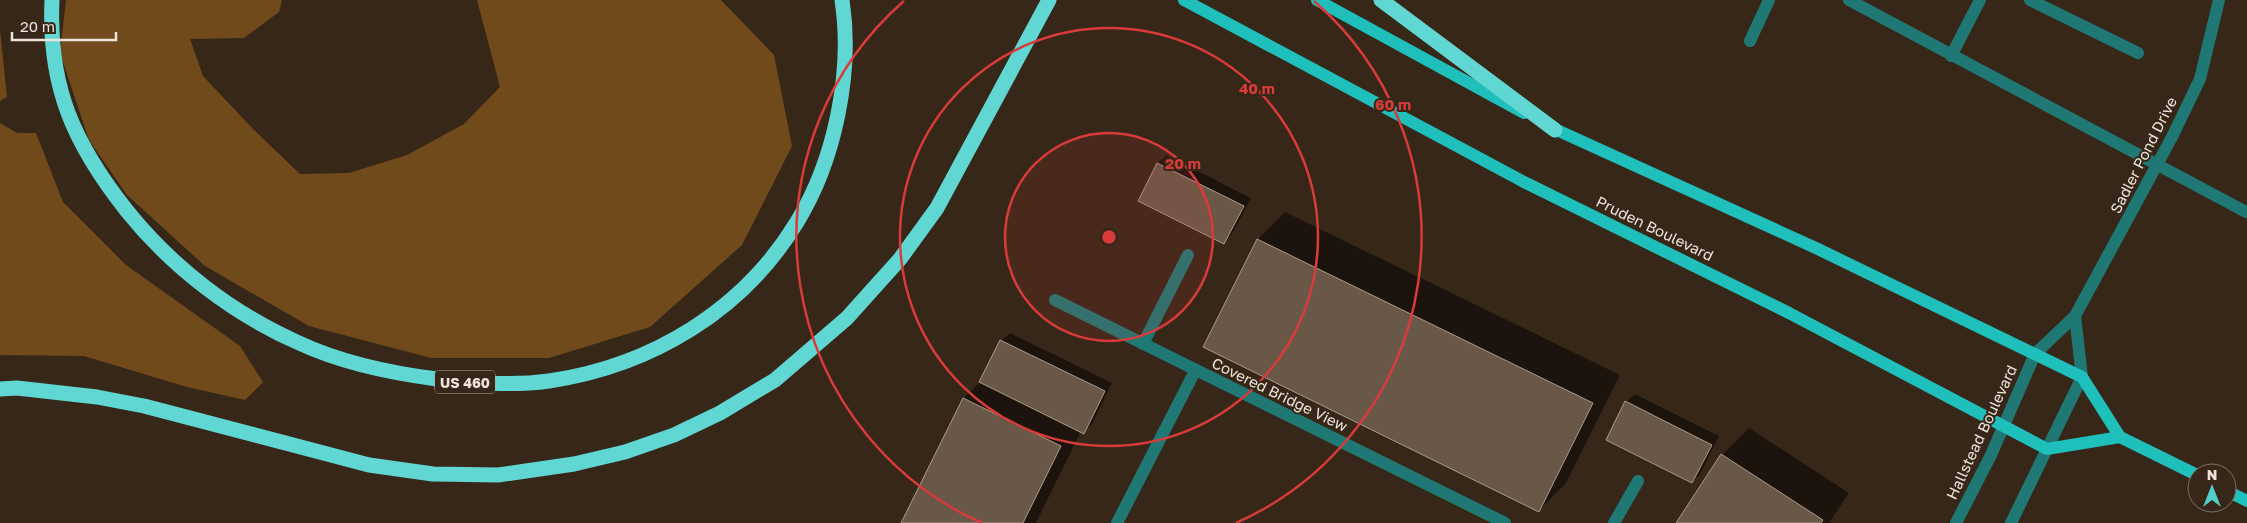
<svg xmlns="http://www.w3.org/2000/svg" width="2247" height="523" viewBox="0 0 2247 523" font-family="'Golos Text',sans-serif">
<style>
.green{fill:#714a1c}
.shadow{fill:#0007}
.building{fill:#695848;stroke:#ad9b89}
.lines{fill:none;stroke-linecap:round;stroke-linejoin:round}
.minor{stroke:#207875;stroke-width:12}
.major{stroke:#1fc0bc;stroke-width:12}
.highway{stroke:#61d7d3;stroke-width:15}
.ring{fill:none;stroke:#d83b3a;stroke-width:2.5}
.labels{text-anchor:middle;dominant-baseline:central;stroke-width:4;stroke-linejoin:round;paint-order:stroke}
.shield{fill:#362718;stroke:#b6ab9f;stroke-width:1}
.shield-label{font-size:14px;font-weight:bold;fill:#ede3d9}
.street-label{font-size:15px;fill:#ede3d9;stroke:#362718}
.centre{fill:#d83b3a;stroke:#362718;stroke-width:2.5}
.ring-label{font-size:15px;text-anchor:middle;font-weight:bold;fill:#d83b3a;stroke:#362718;stroke-width:4;stroke-linejoin:round;paint-order:stroke}
</style>
<rect width="100%" height="100%" fill="#362718"/>
<g class="green">
<polygon points="66,0 282,0 279,12 244,38 190,39 203,76 253,129 300,174 349,173 407,155 464,124 500,87 477,0 721,0 774,55 792,146 742,245 650,327 549,358 431,358 309,326 205,266 127,195 89,140 60,53"/>
<polygon points="0,30 7,97 0,101"/>
<polygon points="0,123 17,133 36,133 63,202 126,265 240,346 263,382 245,400 187,387 84,356 0,355"/>
</g>
<g class="shadow">
<polygon points="1166,155 1251,198 1232,234 1224,243 1139,200 1158,163"/>
<polygon points="1285,212 1620,375 1566,483 1539,510 1205,347 1258,239"/>
<polygon points="1010,333 1112,383 1092,424 1084,432 1081,431 1036,523 903,523 964,398 981,381 1001,341"/>
<polygon points="1635,394 1719,436 1700,474 1692,482 1626,402"/>
<polygon points="1749,428 1849,493 1829,523 1678,523 1722,455"/>
</g>
<g class="building">
<polygon points="1157,163 1244,206 1224,244 1138,201"/>
<polygon points="1257,239 1593,403 1539,512 1203,347"/>
<polygon points="1000,340 1105,391 1084,434 979,382"/>
<polygon points="963,398 1061,446 1023,523 901,523"/>
<polygon points="1625,401 1712,445 1692,483 1606,440"/>
<polygon points="1721,454 1823,520 1821,523 1676,523"/>
</g>
<g class="lines">
<g class="minor">
<polyline points="1849,0 2246,212 2247,211"/>
<polyline points="2030,0 2138,53"/>
<polyline points="1750,41 1769,0"/>
<polyline points="1951,56 1980,0"/>
<polyline points="1055,300 1505,523"/>
<polyline points="1143,344 1188,255"/>
<polyline points="1117,523 1195,371"/>
<polyline points="1614,523 1638,481"/>
<polyline points="1956,523 1991,455 2035,354 2075,316 2172,137 2200,79 2219,0"/>
<polyline points="2011,523 2082,377 2075,316"/>
</g>
<g class="major">
<polyline points="1184,0 1524,182 1789,313 2047,449 2120,437"/>
<polyline points="1317,0 1524,113"/>
<polyline points="1548,126 1818,249 2082,377 2120,437 2197,475"/>
<polyline points="2227,491 2247,501"/>
</g>
<g class="highway">
<path d="M 52,0 C 48,87 74,144 127,211 C 172,267 233,314 299,343 C 342,363 390,373 437,379 C 474,383 512,386 549,381 C 651,366 743,311 797,222 C 835,160 853,72 842,0"/>
<polyline points="1381,0 1555,130"/>
<polyline points="0,389 17,388 97,397 144,406 369,465 433,474 498,475 574,464 625,452 674,435 720,413 775,380 847,318 900,259 937,208 1049,0"/>
</g>
</g>
<circle cx="1109" cy="237" r="104" fill="#d83b3a" fill-opacity=".12"/>
<g class="ring">
<circle cx="1109" cy="237" r="104"/>
<circle cx="1109" cy="237" r="209"/>
<path d="M982 523A313 313 0 0 1 904 1M1314 1A313 313 0 0 1 1236 523"/>
</g>
<g class="labels">
<rect class="shield" x="435" y="370.5" width="60" height="23" rx="4"/>
<g class="shield-label">
<text x="465" y="382">US 460</text>
</g>
<g class="street-label">
<text transform="translate(2143 155) rotate(-63)">Sadler Pond Drive</text>
<text transform="translate(1655 228) rotate(26)">Pruden Boulevard</text>
<text transform="translate(1280 394) rotate(26)">Covered Bridge View</text>
<text transform="translate(1981 432) rotate(-65)">Hallstead Boulevard</text>
</g>
</g>
<circle cx="1109" cy="237" r="8" class="centre"/>
<g class="ring-label">
<text x="1257" y="94">40 m</text>
<text x="1393" y="110">60 m</text>
<text x="1183" y="169">20 m</text>
</g>
<g transform="translate(2212 488)"><circle r="24" fill="#362718" stroke="#7f7265"/>
<path d="M0-4L9 19L0 12L-9 19Z" fill="#53cdc9"/>
<text y="-8" font-size="14" font-weight="bold" text-anchor="middle" fill="#ede3d9">N</text>
</g>
<path d="M12 32v8h104v-8" fill="none" stroke="#ede3d9" stroke-width="2.5"/>
<text x="20" y="32" font-size="15" fill="#ede3d9" stroke="#362718" stroke-width="4" paint-order="stroke">20 m</text>
</svg>
